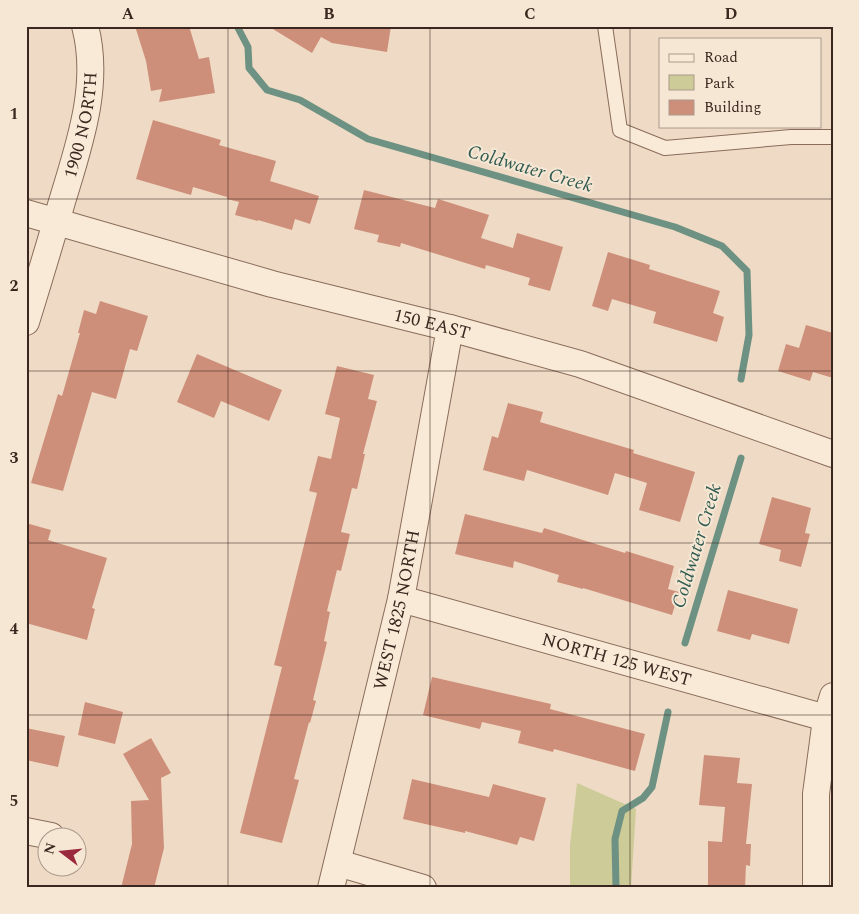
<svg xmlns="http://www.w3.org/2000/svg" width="859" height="914" viewBox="0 0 859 914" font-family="Spectral,serif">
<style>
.green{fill:#cdcb98}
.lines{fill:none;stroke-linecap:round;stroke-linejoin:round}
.stream{stroke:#6d9182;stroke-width:7}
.building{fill:#ce8f7a}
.lane-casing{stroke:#8a6c5a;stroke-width:16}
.street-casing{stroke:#8a6c5a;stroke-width:28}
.lane{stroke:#f9ead8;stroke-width:14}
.street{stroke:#f9ead8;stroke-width:26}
.grid{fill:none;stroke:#3a271f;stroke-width:1;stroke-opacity:0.55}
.labels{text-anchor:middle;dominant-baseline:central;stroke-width:4;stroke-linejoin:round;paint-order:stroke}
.street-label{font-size:18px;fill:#3a271f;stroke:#f6e7d4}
.water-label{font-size:19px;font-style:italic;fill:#2e5a50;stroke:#f6e7d4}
.neatline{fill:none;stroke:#3a271f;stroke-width:2}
.grid-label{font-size:16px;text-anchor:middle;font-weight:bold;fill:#3a271f}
</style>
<rect width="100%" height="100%" fill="#efdbc5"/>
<polygon class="green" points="577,783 636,809 631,888 570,888 570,845"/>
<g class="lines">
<g class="stream">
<polyline points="237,26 248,47 249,68 267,90 300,100 368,139 675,227 722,246 747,271 749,335 741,379"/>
<polyline points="685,643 741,458"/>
<polyline points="616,888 615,839 622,811 643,798 652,787 668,712"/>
</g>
</g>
<g class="building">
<polygon points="135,26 189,26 199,59 209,57 215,93 159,102 162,89 151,91 146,61"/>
<polygon points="268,26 391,26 387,52 332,43 321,37 312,53"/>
<polygon points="153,120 221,140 219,145 276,161 270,181 319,196 310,224 295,219 292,230 258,220 258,221 235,215 239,202 227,199 227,197 193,187 191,195 136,179"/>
<polygon points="364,190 435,208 438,199 489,215 481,238 513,248 517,233 563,247 550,291 528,285 530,278 486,265 485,269 401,243 400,247 377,242 379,235 354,229"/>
<polygon points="608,252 650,265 649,269 720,291 713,313 724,317 717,342 653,323 656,312 612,299 608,311 592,306"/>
<polygon points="100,301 148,316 137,351 130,349 116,399 92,392 63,491 31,483 58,394 62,396 80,333 78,333 84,310 96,314"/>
<polygon points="806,325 833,333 833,378 813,372 810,381 778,371 786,344 799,348"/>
<polygon points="197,354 282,390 269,421 221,401 214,418 177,402"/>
<polygon points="337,366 374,375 368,399 377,401 363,454 365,454 357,489 352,488 341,532 350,534 341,571 337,570 327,611 330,612 324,641 327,642 313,700 316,701 310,723 309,722 294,779 299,780 282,843 240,833 282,667 274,665 317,493 309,491 318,456 331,459 340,418 325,414"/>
<polygon points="508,403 543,412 540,422 634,450 633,453 695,472 680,522 639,510 647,483 615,473 608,495 527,470 524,481 483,470 492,436 498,438"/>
<polygon points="772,497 811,508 805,533 810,534 801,567 779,561 781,550 759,544"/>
<polygon points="465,514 542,533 544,528 625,553 626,551 674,566 668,589 679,592 672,615 583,588 583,589 557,582 559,575 514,561 513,568 455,554"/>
<polygon points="26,523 51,530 48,540 107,558 92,608 95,609 87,640 26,623"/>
<polygon points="728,590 798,609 789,644 752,634 750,640 717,631"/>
<polygon points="432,677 551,704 550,709 645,734 635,771 554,749 553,752 518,743 521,731 482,722 480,729 423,715"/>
<polygon points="85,702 123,712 115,744 78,735"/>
<polygon points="26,728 65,736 58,767 26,760"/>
<polygon points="151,738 171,773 161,778 164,848 154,888 121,888 132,844 131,801 149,800 123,754"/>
<polygon points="704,755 740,758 737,783 752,784 746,844 751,844 750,866 746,865 745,888 708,888 708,841 722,842 725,807 699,805"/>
<polygon points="412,779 489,797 493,784 546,798 534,841 520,837 517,845 465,831 465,833 403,819"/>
</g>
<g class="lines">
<defs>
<polyline id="lane" points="605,26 620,130 665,148 791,137 833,137"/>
<g id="street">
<path id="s1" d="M 26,213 L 272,284 L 450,328 L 580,364 L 833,454"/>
<path id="s2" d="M 26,322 C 38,283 50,244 61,205 C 78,148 101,86 85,26"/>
<path id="s3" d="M 401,599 L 833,720"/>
<polyline points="26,831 51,836"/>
<polyline points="338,863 423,888"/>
<path id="s4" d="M 331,888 L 401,599 L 450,328"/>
<polyline points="816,888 816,794 826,719 833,696"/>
</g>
</defs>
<use href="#lane" class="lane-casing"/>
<use href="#street" class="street-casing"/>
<use href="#lane" class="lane"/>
<use href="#street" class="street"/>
</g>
<path class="grid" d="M 228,26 L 228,888M 430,26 L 430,888M 630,26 L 630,888M 26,199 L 833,199M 26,371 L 833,371M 26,543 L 833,543M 26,715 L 833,715"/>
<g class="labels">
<g class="street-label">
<text stroke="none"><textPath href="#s2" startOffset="205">1900 NORTH</textPath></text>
<text stroke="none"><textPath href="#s1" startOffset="421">150 EAST</textPath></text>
<text stroke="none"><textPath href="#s4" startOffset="286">WEST 1825 NORTH</textPath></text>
<text stroke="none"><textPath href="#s3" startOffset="224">NORTH 125 WEST</textPath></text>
</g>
<g class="water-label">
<text transform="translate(530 169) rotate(16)">Coldwater Creek</text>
<text transform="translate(697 546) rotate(-73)">Coldwater Creek</text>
</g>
</g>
<rect width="859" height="914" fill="none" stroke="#f6e7d4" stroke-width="55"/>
<rect x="659" y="38" width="162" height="90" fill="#f6e7d4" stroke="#ab9a8c"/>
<rect x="669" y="54" width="25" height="8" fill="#f9ead8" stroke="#ab9a8c"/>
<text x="704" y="62" font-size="15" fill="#3a271f">Road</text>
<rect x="669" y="75" width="25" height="15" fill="#cdcb98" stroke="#ab9a8c"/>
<text x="704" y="88" font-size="15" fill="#3a271f">Park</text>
<rect x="669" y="100" width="25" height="15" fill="#ce8f7a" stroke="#ab9a8c"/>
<text x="704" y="112" font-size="15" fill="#3a271f">Building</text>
<g transform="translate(62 852) rotate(286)"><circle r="24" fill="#f6e7d4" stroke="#ab9a8c"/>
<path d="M0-4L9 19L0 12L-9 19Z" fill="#9a293d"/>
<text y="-8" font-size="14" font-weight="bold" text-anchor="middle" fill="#3a271f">N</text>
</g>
<rect x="28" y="28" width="804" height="858" class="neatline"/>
<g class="grid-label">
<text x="128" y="19">A</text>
<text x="329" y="19">B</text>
<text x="530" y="19">C</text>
<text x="731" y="19">D</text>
<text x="14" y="119">1</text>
<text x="14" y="291">2</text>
<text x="14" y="463">3</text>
<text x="14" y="634">4</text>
<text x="14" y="806">5</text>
</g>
</svg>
